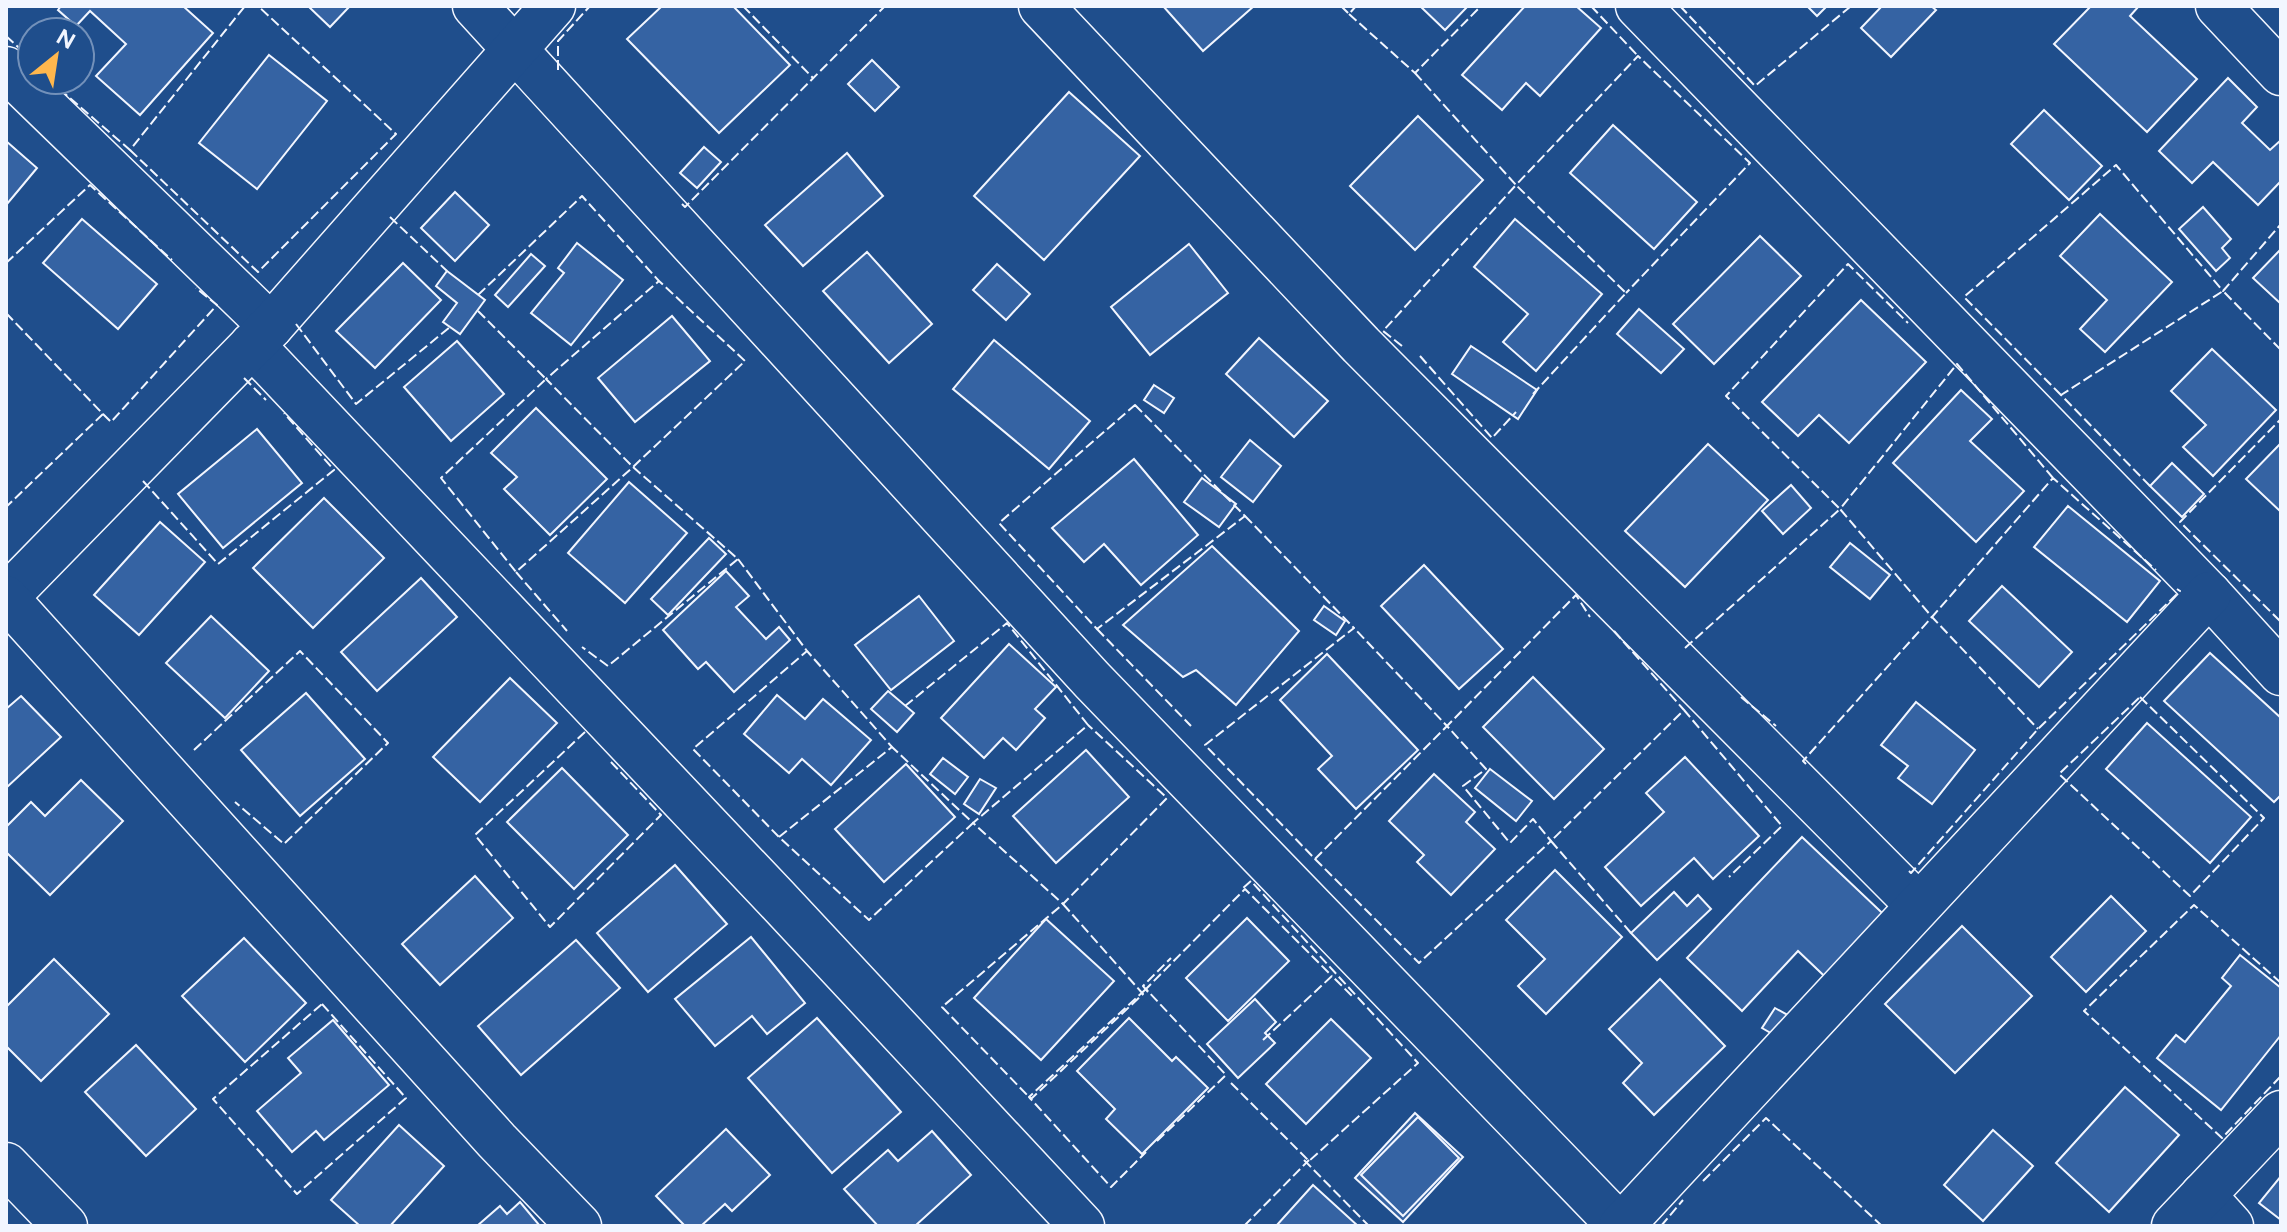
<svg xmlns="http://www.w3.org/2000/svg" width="2287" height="1232" viewBox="0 0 2287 1232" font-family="Figtree,sans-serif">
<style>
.building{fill:#3563a3;stroke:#f2f6ff;stroke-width:2}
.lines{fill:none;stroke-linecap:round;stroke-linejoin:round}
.minor-casing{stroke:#f2f6ff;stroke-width:47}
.minor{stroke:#1f4e8c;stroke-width:44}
.fence{stroke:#f2f6ff;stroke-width:2;stroke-dasharray:10 4;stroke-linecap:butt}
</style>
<rect width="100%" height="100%" fill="#1f4e8c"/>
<g class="building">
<polygon points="61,6 183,6 213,33 140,115 96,76 126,44 90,11 76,26 58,10"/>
<polygon points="308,6 350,6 330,27"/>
<polygon points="662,6 733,6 790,65 719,133 627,39"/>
<polygon points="1163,6 1254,6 1203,51"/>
<polygon points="1420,6 1468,6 1445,30"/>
<polygon points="1525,6 1576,6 1601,28 1540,96 1526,83 1502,110 1462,75"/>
<polygon points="1807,6 1827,6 1817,16"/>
<polygon points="1882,6 1931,6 1936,10 1891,57 1861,28"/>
<polygon points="2091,6 2139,6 2130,16 2197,79 2147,132 2054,44"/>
<polygon points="269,55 327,101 257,189 199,143"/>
<polygon points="872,60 899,87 875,111 848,84"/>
<polygon points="2228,78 2257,107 2242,123 2270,150 2281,140 2281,181 2258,205 2213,162 2192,183 2159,151"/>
<polygon points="1069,92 1140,156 1044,260 974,196"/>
<polygon points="2044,110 2102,166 2069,200 2011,144"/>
<polygon points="1418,116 1483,180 1415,250 1350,186"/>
<polygon points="1613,125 1697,202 1654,249 1570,173"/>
<polygon points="6,141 37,168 7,204 6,203"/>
<polygon points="704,147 721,162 697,188 680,173"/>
<polygon points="847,153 883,196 803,266 765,225"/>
<polygon points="455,192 489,225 455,261 421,228"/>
<polygon points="2203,207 2231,239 2222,248 2230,258 2216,271 2179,229"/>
<polygon points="2100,214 2172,282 2105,352 2080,329 2107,300 2060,256"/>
<polygon points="82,219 157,284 118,329 43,263"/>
<polygon points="1515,219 1602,294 1536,371 1503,342 1528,314 1474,267"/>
<polygon points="1760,236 1801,276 1714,364 1673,324"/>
<polygon points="577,243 623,280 571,345 531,313 564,273 558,268"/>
<polygon points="1189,244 1228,293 1150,355 1111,307"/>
<polygon points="2281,249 2281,304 2253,278"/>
<polygon points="867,252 932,324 889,363 823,291"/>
<polygon points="531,254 545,266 508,307 495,295"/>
<polygon points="403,263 441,300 375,368 336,331"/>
<polygon points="997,264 1030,294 1006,320 973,290"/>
<polygon points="447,271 485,300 460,334 443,322 457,303 436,286"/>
<polygon points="1861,300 1926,362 1849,443 1819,415 1798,436 1762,402"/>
<polygon points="1639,309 1684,349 1661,373 1617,334"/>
<polygon points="672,316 710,361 635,422 598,378"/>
<polygon points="1259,338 1328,401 1294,437 1226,374"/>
<polygon points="994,340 1090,421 1049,469 953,389"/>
<polygon points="457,341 504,394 451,441 404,387"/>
<polygon points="1471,346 1537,390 1518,419 1452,374"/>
<polygon points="2212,349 2276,410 2213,476 2183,447 2206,425 2171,391"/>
<polygon points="1154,385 1174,398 1164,413 1144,400"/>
<polygon points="1961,390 1992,419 1970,441 2024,491 1976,542 1893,463"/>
<polygon points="536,408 607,479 550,535 504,489 517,477 491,453"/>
<polygon points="257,429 302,483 223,548 178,494"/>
<polygon points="1250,440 1281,466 1253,502 1221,477"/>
<polygon points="2281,443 2281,512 2246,479"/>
<polygon points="1708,444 1768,500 1685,587 1625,531"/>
<polygon points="1134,459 1198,535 1141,585 1104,544 1084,562 1052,528"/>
<polygon points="2172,463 2204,494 2182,517 2150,486"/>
<polygon points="1202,478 1236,504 1219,527 1184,502"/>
<polygon points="629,482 687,533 625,603 568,553"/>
<polygon points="1791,485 1811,508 1783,534 1762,511"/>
<polygon points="324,498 384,558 313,628 253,568"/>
<polygon points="2068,506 2160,581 2127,622 2034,547"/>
<polygon points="160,522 205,562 139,635 94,595"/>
<polygon points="709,538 726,554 668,615 651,599"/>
<polygon points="1850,543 1890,575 1870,599 1830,567"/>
<polygon points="1212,546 1299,631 1236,705 1196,670 1183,677 1123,625"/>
<polygon points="1424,565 1503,649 1459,689 1381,606"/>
<polygon points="726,571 749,596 736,607 766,639 779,627 790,640 734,692 706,662 698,669 663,630"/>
<polygon points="421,578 457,617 377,691 341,652"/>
<polygon points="2002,586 2072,652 2039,687 1969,621"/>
<polygon points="919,596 954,641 891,690 855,645"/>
<polygon points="1324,606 1345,621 1336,635 1314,620"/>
<polygon points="211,616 269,671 225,718 166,663"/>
<polygon points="1009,644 1056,687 1035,709 1045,718 1016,750 1003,738 984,758 941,718"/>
<polygon points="2210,653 2281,718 2281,795 2274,802 2164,701"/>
<polygon points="1327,654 1418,750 1356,809 1318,769 1332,756 1280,700"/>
<polygon points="1533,677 1604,749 1554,799 1483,727"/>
<polygon points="510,678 557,723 480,802 433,757"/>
<polygon points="888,691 914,713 897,732 871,709"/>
<polygon points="306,693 365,759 300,816 241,750"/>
<polygon points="777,695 805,719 823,699 871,740 831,785 802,759 789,773 744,734"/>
<polygon points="21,696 61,737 6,788 6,709"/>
<polygon points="1916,702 1975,750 1932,804 1898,778 1908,766 1881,745"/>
<polygon points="2147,723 2251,817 2210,863 2106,769"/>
<polygon points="1086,750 1129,797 1056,863 1013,816"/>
<polygon points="1685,757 1759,836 1713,879 1694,858 1641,906 1605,867 1664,812 1646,793"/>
<polygon points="943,758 968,777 955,794 930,774"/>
<polygon points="906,764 955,817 884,882 835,829"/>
<polygon points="562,768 628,835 574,889 507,822"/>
<polygon points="1490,769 1532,801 1516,821 1475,788"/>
<polygon points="1434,774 1475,812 1466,822 1495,849 1451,895 1417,862 1424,855 1389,821"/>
<polygon points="980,779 996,788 979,814 964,804"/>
<polygon points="81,780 123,821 50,895 6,852 6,827 31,802 45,816"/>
<polygon points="1802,837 1897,927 1838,989 1798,951 1742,1011 1687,958"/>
<polygon points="675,865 727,924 648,992 597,933"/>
<polygon points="1555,870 1622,937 1546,1014 1518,986 1545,959 1506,920"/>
<polygon points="475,876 513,918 440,985 402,944"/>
<polygon points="1674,892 1687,906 1698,895 1711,909 1657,960 1631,933"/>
<polygon points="2111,896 2146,931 2086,992 2051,957"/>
<polygon points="1247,918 1289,961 1228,1021 1186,978"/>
<polygon points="1046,919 1114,981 1041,1060 974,998"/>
<polygon points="1962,926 2032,996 1955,1073 1885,1004"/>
<polygon points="751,937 805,1003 767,1034 752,1016 715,1046 675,999"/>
<polygon points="244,938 306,1003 245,1062 182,996"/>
<polygon points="576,940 620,988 521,1075 478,1026"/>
<polygon points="2240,955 2281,988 2281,1035 2221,1110 2157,1058 2176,1035 2185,1042 2231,986 2222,978"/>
<polygon points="54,959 109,1014 41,1081 6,1046 6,1007"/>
<polygon points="1660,979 1725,1046 1654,1115 1623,1083 1642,1063 1609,1029"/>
<polygon points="1255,999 1276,1022 1265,1033 1275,1043 1238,1078 1207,1044"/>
<polygon points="1775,1008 1793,1018 1781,1039 1762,1028"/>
<polygon points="817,1018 901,1112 832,1173 748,1078"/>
<polygon points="1129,1018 1172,1061 1176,1057 1208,1088 1142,1154 1106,1119 1115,1109 1077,1071"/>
<polygon points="1331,1019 1371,1058 1306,1124 1266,1084"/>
<polygon points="333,1020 389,1085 324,1140 316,1131 292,1152 257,1111 301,1073 288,1058"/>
<polygon points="136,1045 196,1109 146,1156 85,1092"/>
<polygon points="2125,1087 2179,1135 2109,1212 2056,1163"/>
<polygon points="1415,1113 1463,1157 1403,1222 1355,1178"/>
<polygon points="1418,1117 1459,1158 1403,1216 1361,1175"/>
<polygon points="399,1125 444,1166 390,1226 360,1226 331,1200"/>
<polygon points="726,1129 770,1175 732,1211 725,1204 701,1226 685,1226 656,1196"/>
<polygon points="1993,1130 2033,1166 1983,1221 1944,1185"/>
<polygon points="932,1131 971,1175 915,1226 878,1226 844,1189 888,1150 898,1161"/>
<polygon points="2281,1176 2281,1220 2259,1203"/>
<polygon points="1313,1185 1358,1226 1276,1226"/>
<polygon points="520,1202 540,1226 477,1226 500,1206 507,1214"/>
</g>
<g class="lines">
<defs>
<g id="minor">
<polyline points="475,6 1092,680 1620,1226"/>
<polyline points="1041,6 1361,345 1918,905"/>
<polyline points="1638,6 2209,594 2281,673"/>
<polyline points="2218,6 2281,73"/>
<polyline points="6,69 271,326"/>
<polyline points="252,345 775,897 1082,1226"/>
<polyline points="6,597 271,326 553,6"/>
<polyline points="6,598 497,1141 579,1226"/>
<polyline points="6,1165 65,1226"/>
<polyline points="2203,1195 2231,1226"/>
<polyline points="1621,1226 2209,594"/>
<polyline points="2174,1226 2281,1113"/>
</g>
</defs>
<use href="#minor" class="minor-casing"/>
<use href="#minor" class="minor"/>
<g class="fence">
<polyline points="743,6 813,78"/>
<polyline points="1341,6 1349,14 1356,6"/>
<polyline points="1591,6 1638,56"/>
<polyline points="1680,6 1755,86 1851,6"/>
<polyline points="1349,14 1415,73 1481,6"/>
<polyline points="6,36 27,55"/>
<polyline points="558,70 558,41 590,6"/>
<polyline points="1415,73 1516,185 1638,56 1750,163 1626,293"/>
<polyline points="49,80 130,150 245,6"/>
<polyline points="130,150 258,272 396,134 258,6"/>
<polyline points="682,204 685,207 885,6"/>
<polyline points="390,217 447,271"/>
<polyline points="6,263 90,185 172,260"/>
<polyline points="478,295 582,196 659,281 546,379 633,467 745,361 659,281"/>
<polyline points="478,311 546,379 441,478 516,572 633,467 738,559 608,666 582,647"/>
<polyline points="6,313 103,414 6,507"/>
<polyline points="296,324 356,404 450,327"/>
<polyline points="1402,346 1383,331 1516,185 1626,293 1533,394"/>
<polyline points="1420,356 1492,438 1516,412"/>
<polyline points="244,378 266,400"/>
<polyline points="2061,395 1964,297 2116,165 2223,291 2281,224"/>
<polygon points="1135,405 1245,516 1097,629 999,523"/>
<polyline points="103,414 111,422 217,305 196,288"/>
<polyline points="2053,478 1957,364 1840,509 1932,617 2053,478 2156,570"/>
<polyline points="143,481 218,564 334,470 284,413"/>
<polyline points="2150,486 2061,395 2223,291 2281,350"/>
<polyline points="1245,516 1354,628 1205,745 1315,859 1447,726 1354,628"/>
<polyline points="738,559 807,651 693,749 779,837 869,920 973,823 892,747"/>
<polyline points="516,572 567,631"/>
<polyline points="2280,621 2180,522 2281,419"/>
<polyline points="1097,629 1191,726"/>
<polyline points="1614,631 1684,710"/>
<polyline points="1685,648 1840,509 1726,396 1848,264 1908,323"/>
<polyline points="1741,697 1776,726"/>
<polygon points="2140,697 2264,818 2190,896 2059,774"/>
<polyline points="905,706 1007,623 1088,725 973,823 1063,904 1167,798 1088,725"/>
<polyline points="585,732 475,835 550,927 661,815 610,761"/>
<polyline points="194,750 300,651 388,743 284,844 235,802"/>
<polyline points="1806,764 1803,761 1932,617 2038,729"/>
<polyline points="779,837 892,747 807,651"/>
<polyline points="1315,859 1419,963 1551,841 1533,819 1510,843 1463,786 1486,769 1447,726 1576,595 1590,617"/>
<polyline points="1909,871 1911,873 2038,729 2180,591 2177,589"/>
<polygon points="1063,904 1143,994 1031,1099 942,1007"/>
<polyline points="1631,933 1551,841 1684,710 1782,826 1729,877"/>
<polyline points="2281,983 2194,905 2084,1011 2222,1138 2281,1076"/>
<polyline points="1146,989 1029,1097 1111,1187 1146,1152"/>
<polyline points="1148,992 1143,986 1171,958"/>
<polygon points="322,1004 406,1098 297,1194 213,1099"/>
<polyline points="1263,1040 1332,976 1354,998"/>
<polyline points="1231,1083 1309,1161 1418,1063 1251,881 1243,888"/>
<polyline points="1157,1141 1226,1075 1146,989 1245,889 1332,976"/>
<polyline points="1304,1160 1369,1226"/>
<polyline points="1703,1181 1766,1118 1882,1226"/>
<polyline points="1244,1226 1309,1160"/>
<polyline points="1661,1226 1683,1200"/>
</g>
</g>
<rect width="2287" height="1232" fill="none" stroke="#f2f6ff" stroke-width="16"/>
<g transform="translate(56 56) rotate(30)"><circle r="38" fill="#1f4e8c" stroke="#7391ba" stroke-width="2"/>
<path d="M0-6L14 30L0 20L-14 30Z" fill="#ffb74d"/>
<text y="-12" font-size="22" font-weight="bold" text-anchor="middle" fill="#f2f6ff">N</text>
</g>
</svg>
